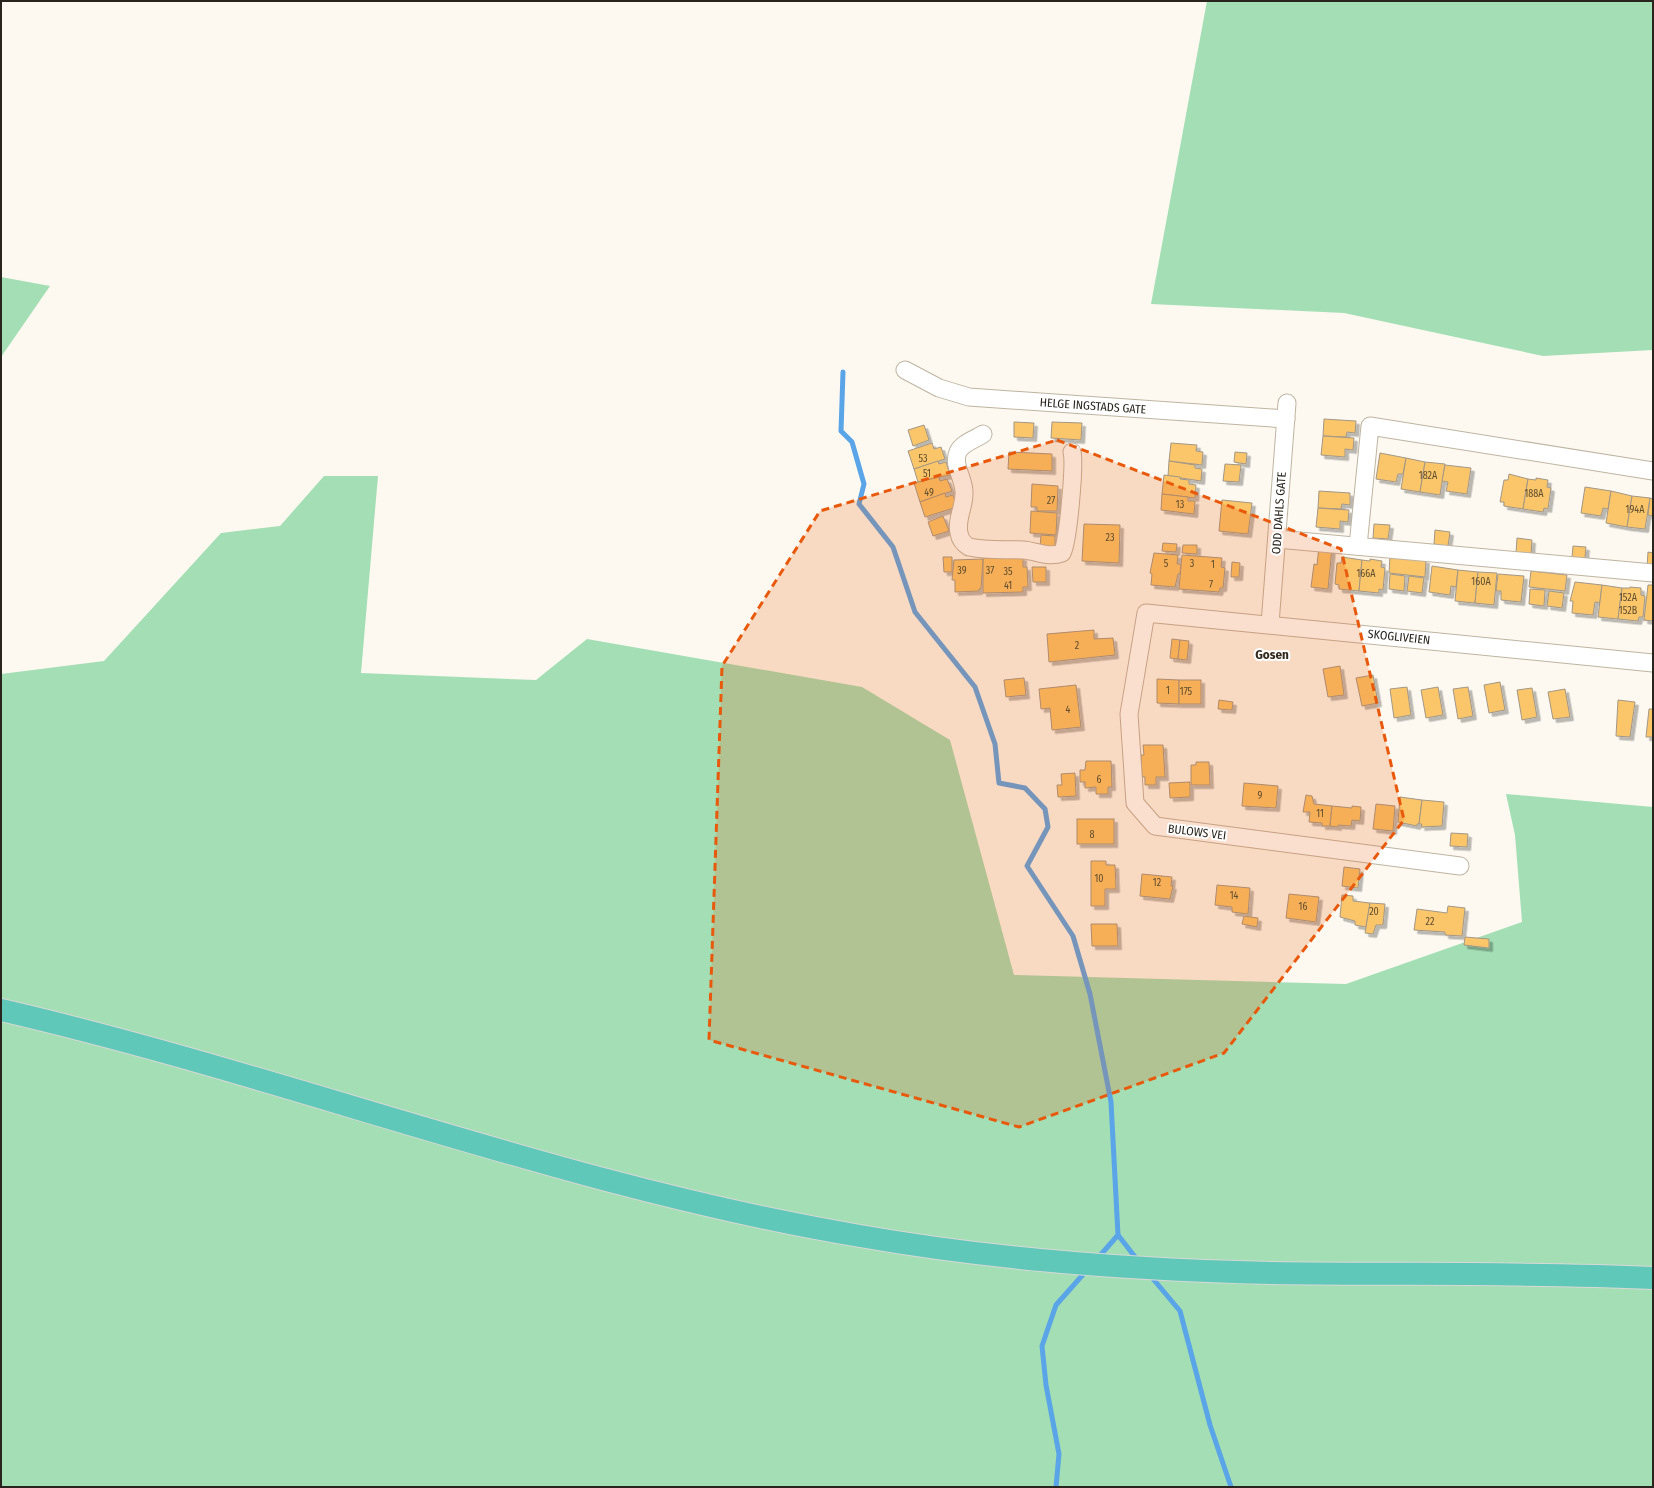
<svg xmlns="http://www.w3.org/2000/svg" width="1654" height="1488" viewBox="0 0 1654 1488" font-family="'Fira Sans Condensed',sans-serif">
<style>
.green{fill:#a4deb5}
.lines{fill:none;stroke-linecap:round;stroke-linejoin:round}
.stream{stroke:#5aa4e8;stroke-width:5}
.building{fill:#fbc569;stroke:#a29786;filter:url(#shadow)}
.minor-casing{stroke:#bfb4a2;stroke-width:19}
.trunk-casing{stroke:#d8d8d6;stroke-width:24}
.minor{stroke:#fff;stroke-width:17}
.trunk{stroke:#5fc8b8;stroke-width:22}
.marked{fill:#e8590c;fill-opacity:0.2;stroke:#e8590c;stroke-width:3;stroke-dasharray:8 5;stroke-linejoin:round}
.labels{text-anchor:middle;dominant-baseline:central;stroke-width:4;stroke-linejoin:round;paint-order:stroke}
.number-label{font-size:10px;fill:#5e4d31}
.street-label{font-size:12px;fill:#29251e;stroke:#fff}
.neighbourhood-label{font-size:13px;font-weight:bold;fill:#342b1c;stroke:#fff}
</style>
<defs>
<filter id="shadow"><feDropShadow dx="3.5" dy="3.5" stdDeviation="0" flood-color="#0004"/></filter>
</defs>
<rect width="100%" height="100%" fill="#fdf9f1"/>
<g class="green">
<polygon points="1207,1 1653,1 1653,350 1543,356 1344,313 1151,304"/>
<polygon points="1,277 50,286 1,357"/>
<polygon points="324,476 378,476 361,673 536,680 587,639 862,687 950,740 1014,975 1346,984 1522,922 1515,835 1506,794 1653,807 1653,1487 1,1487 1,674 104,661 221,533 280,526"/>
</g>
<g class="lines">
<g class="stream">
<polyline points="843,372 841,431 852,442 864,484 859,504 893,547 915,612 975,687 995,744 999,783 1025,788 1045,809 1048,827 1027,866 1073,936 1090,994 1111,1102 1118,1235 1097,1259"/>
<polyline points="1118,1235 1139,1262"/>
<polyline points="1149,1274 1180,1311 1210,1425 1231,1487"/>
<polyline points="1056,1487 1059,1454 1046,1385 1042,1346 1056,1305 1087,1270"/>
</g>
</g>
<g class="building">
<polygon points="1324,419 1356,421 1355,433 1347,432 1346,437 1323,436"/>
<polygon points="1014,422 1034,423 1033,438 1014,437"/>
<polygon points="1052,422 1082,423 1081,440 1051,438"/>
<polygon points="924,425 929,440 913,446 908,430"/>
<polygon points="1323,436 1354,438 1353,450 1345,449 1345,457 1321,455"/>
<polygon points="932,443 934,449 941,447 945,459 914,469 908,451"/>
<polygon points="1171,443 1197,445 1196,451 1203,452 1202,465 1169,461"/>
<polygon points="1009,452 1052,454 1052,471 1008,469"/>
<polygon points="1235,452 1247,453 1246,464 1234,462"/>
<polygon points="1380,453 1406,458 1403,474 1398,474 1396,482 1376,479"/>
<polygon points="1406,458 1425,462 1420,492 1401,489"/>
<polygon points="938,461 939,464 946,462 950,475 918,482 914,469"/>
<polygon points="1169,461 1195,465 1195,468 1202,469 1201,481 1168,476"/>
<polygon points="1425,462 1445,464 1440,495 1420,492"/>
<polygon points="1225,464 1241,465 1239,482 1223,481"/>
<polygon points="1445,465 1471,468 1467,494 1446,491 1448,482 1442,481"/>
<polygon points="1509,474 1528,479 1523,509 1504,506 1504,502 1500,502 1504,480 1508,480"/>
<polygon points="1164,475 1180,477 1180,479 1189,480 1189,484 1196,485 1195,498 1162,494"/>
<polygon points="939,477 940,481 947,479 952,491 920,502 914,483"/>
<polygon points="1536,478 1548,480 1547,487 1551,488 1548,509 1544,508 1543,512 1523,509 1528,479 1536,480"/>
<polygon points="1032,484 1058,486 1057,511 1037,511 1037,507 1031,507"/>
<polygon points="1585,487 1611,491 1608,509 1603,508 1601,516 1581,513"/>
<polygon points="1319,491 1350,493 1350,505 1342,504 1341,509 1318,508"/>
<polygon points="1611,491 1632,496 1627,527 1606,523"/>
<polygon points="945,493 946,497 953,495 957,507 925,517 920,502"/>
<polygon points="1162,494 1188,497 1188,501 1195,501 1194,514 1161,510"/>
<polygon points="1632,496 1650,498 1645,529 1627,527"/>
<polygon points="1650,498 1653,499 1653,516 1648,515"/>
<polygon points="1222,500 1252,503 1248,534 1219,531"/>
<polygon points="1318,508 1349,510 1348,522 1340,521 1340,529 1316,527"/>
<polygon points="1031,511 1057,513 1056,535 1030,533"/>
<polygon points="943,516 949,531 933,536 928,522"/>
<polygon points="1084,524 1120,525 1119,563 1082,561"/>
<polygon points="1374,524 1390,525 1388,539 1373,538"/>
<polygon points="1435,530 1450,532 1448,546 1434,544"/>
<polygon points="1041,535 1055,536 1055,549 1040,548"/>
<polygon points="1517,538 1532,540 1531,554 1516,553"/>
<polygon points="1163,543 1177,544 1176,552 1162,551"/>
<polygon points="1183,545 1197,545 1197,554 1182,553"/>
<polygon points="1319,546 1332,547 1328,589 1311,587 1314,564 1317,565"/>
<polygon points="1573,546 1586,547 1585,558 1572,557"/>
<polygon points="1648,552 1653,553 1653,567 1647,567"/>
<polygon points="1154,553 1178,555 1177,564 1181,564 1180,574 1178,574 1175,587 1151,585 1152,574 1150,573"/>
<polygon points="1182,555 1222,558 1221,567 1225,568 1223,588 1220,588 1219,592 1179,589"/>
<polygon points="1390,556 1426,560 1425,577 1389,573"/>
<polygon points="943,557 952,557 952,572 944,572"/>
<polygon points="1023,557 1023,567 1027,567 1028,587 1023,587 1023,592 983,593 983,558"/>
<polygon points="1342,557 1362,560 1359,591 1339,589 1339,585 1335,584 1337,563 1341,563"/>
<polygon points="983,559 981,589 979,589 979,591 955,592 955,580 952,580 954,560"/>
<polygon points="1370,559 1382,561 1381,567 1385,568 1383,590 1379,589 1379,593 1359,591 1362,560 1370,561"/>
<polygon points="1232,562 1240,563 1239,577 1231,577"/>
<polygon points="1432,566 1458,570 1456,587 1451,586 1450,595 1429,592"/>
<polygon points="1032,567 1046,567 1046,582 1033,582"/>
<polygon points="1458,570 1478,572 1475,603 1455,601"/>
<polygon points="1531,571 1567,575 1565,591 1529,587"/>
<polygon points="1478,572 1497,573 1494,605 1475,603"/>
<polygon points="1390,574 1405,576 1404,591 1389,589"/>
<polygon points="1498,574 1524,576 1521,602 1501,600 1501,591 1496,591"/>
<polygon points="1409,576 1424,578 1422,593 1407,591"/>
<polygon points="1575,582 1602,585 1600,603 1595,602 1593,615 1572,613 1573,601 1570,601"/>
<polygon points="1602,585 1622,588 1618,619 1598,617"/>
<polygon points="1648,585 1653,585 1653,621 1644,620"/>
<polygon points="1630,587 1641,588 1641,595 1645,596 1643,617 1639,617 1638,621 1618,619 1622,588 1630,588"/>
<polygon points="1530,589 1545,590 1544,606 1529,604"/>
<polygon points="1549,591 1564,593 1562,608 1547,606"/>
<polygon points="1094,630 1094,639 1113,638 1115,655 1049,662 1047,634"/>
<polygon points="1172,639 1180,640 1178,659 1170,658"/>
<polygon points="1180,640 1189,641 1187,660 1178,659"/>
<polygon points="1340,666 1344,695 1328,697 1323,669"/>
<polygon points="1373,675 1378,703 1362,706 1356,678"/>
<polygon points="1024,678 1026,695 1006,697 1004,680"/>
<polygon points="1157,679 1179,680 1179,704 1157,703"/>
<rect x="1179" y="680" width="22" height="24"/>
<polygon points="1500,682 1505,710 1489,713 1484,685"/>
<polygon points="1076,685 1081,727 1052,730 1050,708 1041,709 1039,689"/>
<polygon points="1407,687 1411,715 1394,718 1390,689"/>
<polygon points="1438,687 1443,715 1426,718 1421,690"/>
<polygon points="1468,687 1473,716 1458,719 1453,689"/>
<polygon points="1532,688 1537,717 1522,720 1517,690"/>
<polygon points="1565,689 1570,717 1553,719 1548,692"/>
<polygon points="1219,700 1233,702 1232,710 1218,709"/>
<polygon points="1618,700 1635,702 1630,737 1616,736"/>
<polygon points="1649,709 1653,709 1653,737 1646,737"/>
<polygon points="1143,745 1163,745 1165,777 1156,777 1156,785 1145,785 1145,777 1142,777 1141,755 1144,755"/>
<polygon points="1086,761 1111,761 1112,787 1108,787 1108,794 1096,794 1096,787 1085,788 1085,782 1080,782 1080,770 1085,770"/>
<polygon points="1196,762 1209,762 1210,785 1191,785 1191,765 1196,765"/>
<polygon points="1075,773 1076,796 1058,797 1057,785 1062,785 1061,774"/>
<polygon points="1190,782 1190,797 1170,798 1169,783"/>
<polygon points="1244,783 1278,786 1276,808 1242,806"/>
<polygon points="1306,795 1312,796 1314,804 1332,806 1330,826 1322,826 1322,823 1309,822 1310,812 1303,812"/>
<polygon points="1400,797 1422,800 1419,824 1417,824 1417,826 1398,822"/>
<polygon points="1422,800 1444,802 1442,826 1421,827 1422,824 1419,824"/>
<polygon points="1376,804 1395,806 1393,831 1373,829"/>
<polygon points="1332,806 1352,808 1352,806 1361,807 1360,821 1352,820 1351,826 1338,825 1338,827 1330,826"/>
<rect x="1077" y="819" width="37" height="25"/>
<polygon points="1451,833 1468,834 1467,847 1450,846"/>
<polygon points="1091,861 1106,861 1106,865 1115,865 1116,889 1105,889 1105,906 1091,906"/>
<polygon points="1344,867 1360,869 1358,888 1342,886"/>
<polygon points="1142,874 1172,877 1171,886 1173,886 1170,899 1140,896"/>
<polygon points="1217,885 1250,888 1248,914 1232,912 1232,907 1215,905"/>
<polygon points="1289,894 1319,897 1316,922 1286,918"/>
<polygon points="1342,895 1353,896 1353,901 1370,903 1366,927 1355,925 1355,921 1340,917"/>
<polygon points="1370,903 1385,904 1383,925 1376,925 1373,934 1365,933"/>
<polygon points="1448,906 1465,908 1462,936 1445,935 1445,932 1414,930 1417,909 1447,913"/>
<polygon points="1244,916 1258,918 1257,927 1242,924"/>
<polygon points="1091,924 1117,924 1118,946 1092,946"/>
<polygon points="1465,937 1489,939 1489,948 1464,945"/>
</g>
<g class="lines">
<defs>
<g id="minor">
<polyline points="905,370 939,388 969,397 1286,419"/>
<path d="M 983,434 C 976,439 962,443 958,452 C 952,466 965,479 964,494 C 964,507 956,520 959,533 C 960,540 964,544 969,547 C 987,551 1005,549 1023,550 C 1037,551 1048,558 1062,553 C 1068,545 1075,463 1072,452"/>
<polyline points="1277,539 1653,573"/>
<polyline points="1358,546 1370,426 1653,471"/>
<polyline points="1270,624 1287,403"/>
<polyline points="1460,866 1155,826 1135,803 1129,714 1146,613 1653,663"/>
</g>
<path id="trunk" d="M 1,1010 C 290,1077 567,1187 860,1236 C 996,1260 1134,1270 1272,1273 C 1399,1275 1526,1272 1653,1278"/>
</defs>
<use href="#minor" class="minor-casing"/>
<use href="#trunk" class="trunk-casing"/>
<use href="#minor" class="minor"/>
<use href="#trunk" class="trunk"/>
</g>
<path class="marked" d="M 1057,440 L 1341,549 L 1404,820 L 1224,1053 L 1019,1127 L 709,1040 L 722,666 L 820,511 Z"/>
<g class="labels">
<g class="number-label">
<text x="923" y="459">53</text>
<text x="927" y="474">51</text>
<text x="1428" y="476">182A</text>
<text x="929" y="493">49</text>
<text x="1534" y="494">188A</text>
<text x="1051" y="501">27</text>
<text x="1180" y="505">13</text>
<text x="1635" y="510">194A</text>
<text x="1110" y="538">23</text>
<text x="1166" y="564">5</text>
<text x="1192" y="564">3</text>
<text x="1213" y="565">1</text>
<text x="962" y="571">39</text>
<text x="990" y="571">37</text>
<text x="1008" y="572">35</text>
<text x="1366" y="574">166A</text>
<text x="1481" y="582">160A</text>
<text x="1211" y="585">7</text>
<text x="1008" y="586">41</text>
<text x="1628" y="598">152A</text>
<text x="1628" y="611">152B</text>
<text x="1077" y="646">2</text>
<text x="1168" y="691">1</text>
<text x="1186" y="692">175</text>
<text x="1068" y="710">4</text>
<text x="1099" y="780">6</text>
<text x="1260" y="796">9</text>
<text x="1320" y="814">11</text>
<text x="1092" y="835">8</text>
<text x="1099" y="879">10</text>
<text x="1157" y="883">12</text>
<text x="1234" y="896">14</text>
<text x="1303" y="907">16</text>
<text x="1374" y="912">20</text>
<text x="1430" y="922">22</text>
</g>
<g class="street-label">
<text transform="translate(1093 406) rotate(4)">HELGE INGSTADS GATE</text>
<text transform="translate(1279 513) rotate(-86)">ODD DAHLS GATE</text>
<text transform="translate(1399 637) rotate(6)">SKOGLIVEIEN</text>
<text transform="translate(1197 832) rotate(7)">BULOWS VEI</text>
</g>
<g class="neighbourhood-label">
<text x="1272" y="654">Gosen</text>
</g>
</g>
<rect width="1654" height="1488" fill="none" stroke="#29251e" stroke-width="4"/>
</svg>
